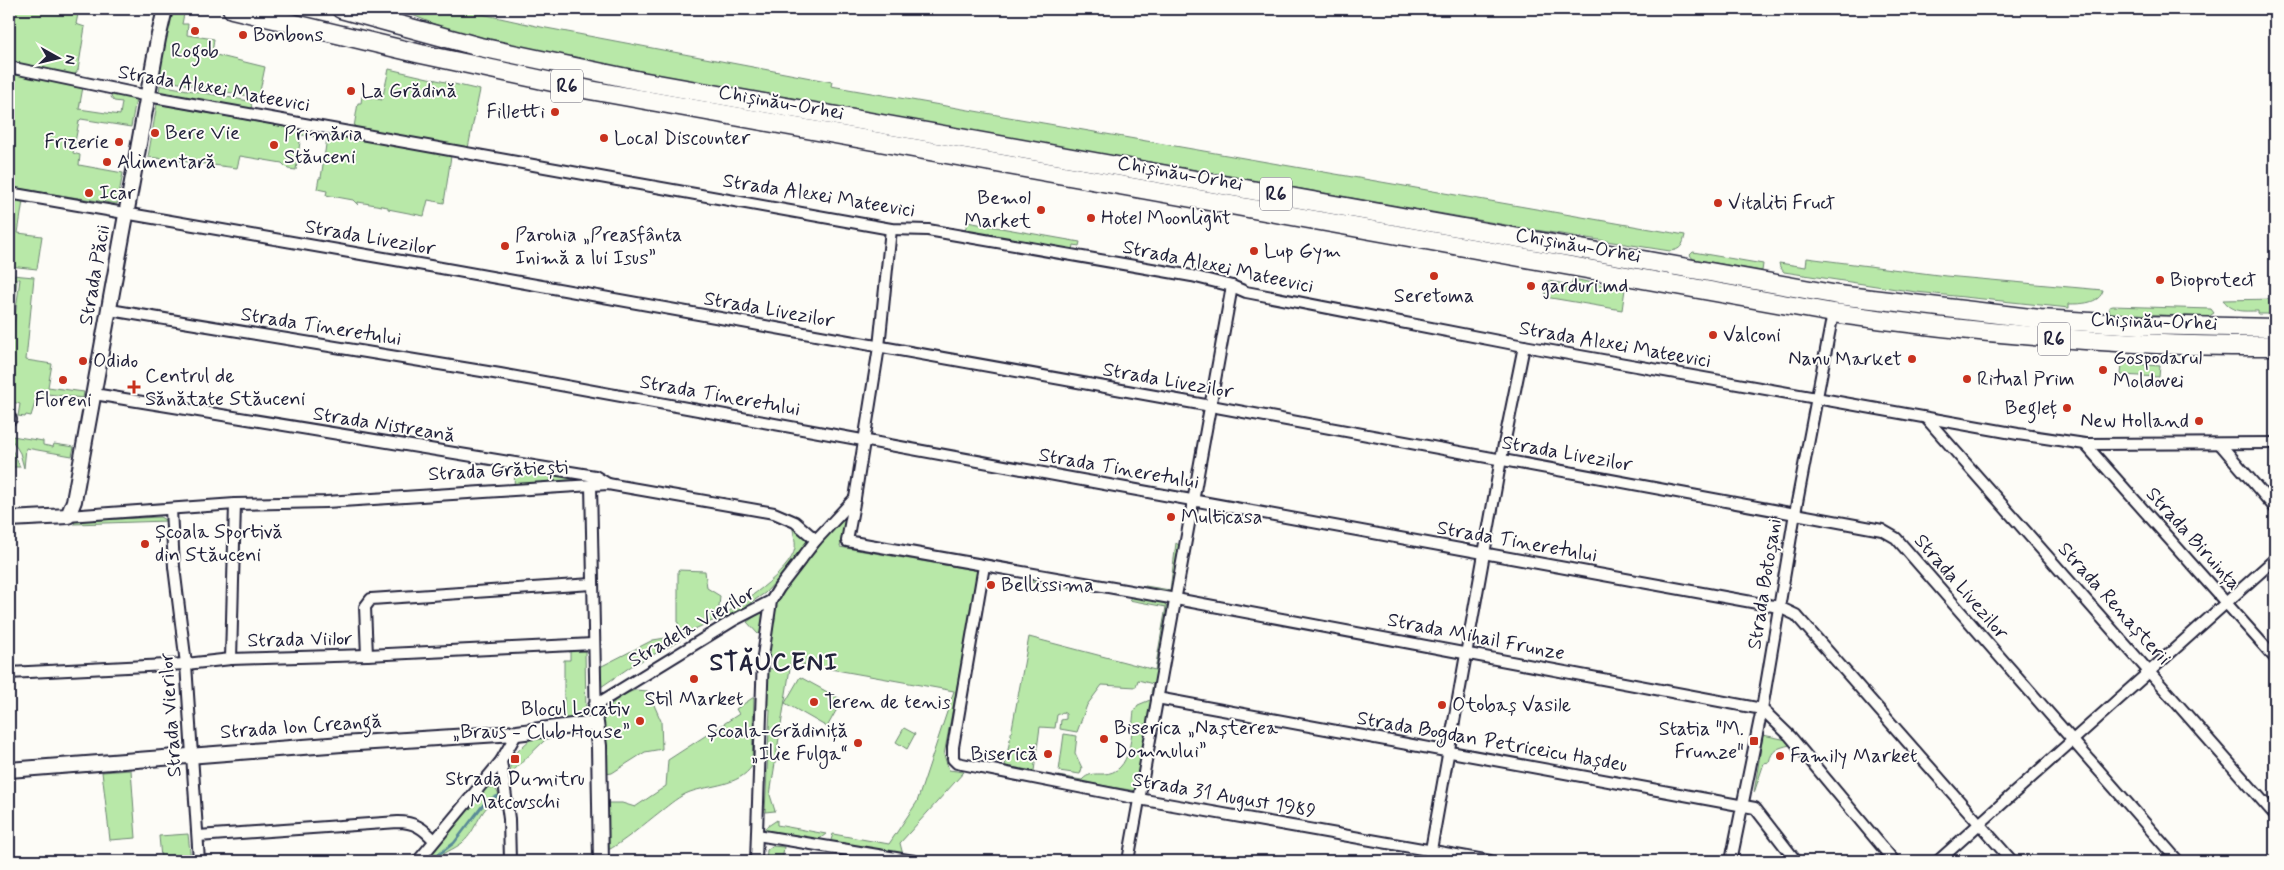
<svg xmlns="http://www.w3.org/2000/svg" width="2284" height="870" viewBox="0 0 2284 870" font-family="Mynerve,sans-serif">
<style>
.green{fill:#b8e8a8;stroke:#6d8572}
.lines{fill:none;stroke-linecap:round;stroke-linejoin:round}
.stream{stroke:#588997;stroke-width:2.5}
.minor-casing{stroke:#22223b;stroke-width:14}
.tertiary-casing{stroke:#22223b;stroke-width:18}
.trunk-casing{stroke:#22223b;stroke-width:21}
.minor{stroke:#fdfcf7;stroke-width:10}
.tertiary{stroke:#fdfcf7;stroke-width:14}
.trunk{stroke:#fdfcf7;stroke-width:18}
.poi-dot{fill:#c8321e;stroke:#fdfcf7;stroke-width:2}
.labels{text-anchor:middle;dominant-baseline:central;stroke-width:4;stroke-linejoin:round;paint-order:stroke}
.shield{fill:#fdfcf7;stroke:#646373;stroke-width:1}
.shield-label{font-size:19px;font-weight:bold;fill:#22223b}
.poi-label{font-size:20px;fill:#22223b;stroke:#fdfcf7;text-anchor:start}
.street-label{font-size:20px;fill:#22223b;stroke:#fdfcf7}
.district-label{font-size:25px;font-weight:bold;letter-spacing:1px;fill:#22223b;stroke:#fdfcf7}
</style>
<rect width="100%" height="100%" fill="#fdfcf7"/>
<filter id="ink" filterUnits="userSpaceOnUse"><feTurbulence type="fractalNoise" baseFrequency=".02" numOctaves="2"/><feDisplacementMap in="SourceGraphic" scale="10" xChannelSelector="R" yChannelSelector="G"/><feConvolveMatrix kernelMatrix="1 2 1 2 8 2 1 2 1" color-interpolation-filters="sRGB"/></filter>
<g filter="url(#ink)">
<g class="green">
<polygon points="9,9 79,9 76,24 85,27 78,70 73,77 9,63"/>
<polygon points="179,9 185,9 182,24 188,24 187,35 214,39 212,54 265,67 260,91 264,99 158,79 170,17"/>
<path d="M 398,9 L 459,9 L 541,27 L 832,82 L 831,86 L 1685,235 C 1683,245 1681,250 1670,251 L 1529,229 L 575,61 L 451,31 Z"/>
<polygon points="389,69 480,90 468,148 354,127 358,103 361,103 362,96 382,100"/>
<polygon points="9,72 83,87 79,109 120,115 122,102 114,101 111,97 112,93 136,99 131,127 81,119 79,121 73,153 80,155 79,165 123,173 117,204 9,187"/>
<polygon points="160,85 249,101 251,103 252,109 249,111 159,93"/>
<polygon points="157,104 451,156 444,203 428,200 424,216 388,209 388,207 358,202 358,205 353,200 326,195 327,191 317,189 319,178 321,178 327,138 301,135 296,170 288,169 282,163 240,156 237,168 148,157"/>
<polygon points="9,198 23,201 18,233 42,236 37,269 9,266"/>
<polygon points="967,222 1080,242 1079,246 1074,245 1073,250 965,232"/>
<polygon points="1693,252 1763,264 1762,271 1693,259 1690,255"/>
<path d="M 1807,258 L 1946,276 L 2103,290 C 2100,304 2080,304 2069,304 L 2069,308 L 1916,292 L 1784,272 L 1780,267 L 1779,263 L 1806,267 Z"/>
<polygon points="12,275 34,277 26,360 52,364 48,387 84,392 83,398 38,393 31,416 26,415 25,417 18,416 20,404 9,401 9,340 12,340 20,279 12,278"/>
<polygon points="9,279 17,280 10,339 9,339"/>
<polygon points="1573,279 1625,289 1622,310 1545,297 1548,281 1571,285"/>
<path d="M 2275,299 L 2275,314 L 2258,314 L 2258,311 C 2242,311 2234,313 2223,300 Z"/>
<polygon points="2113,306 2211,309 2214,313 2208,317 2111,313 2109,311 2109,307"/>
<polygon points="2122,363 2160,366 2159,377 2121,375"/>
<polygon points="12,436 43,441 43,445 53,447 54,444 74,447 72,456 26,448 24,468 20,453 12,440"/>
<polygon points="9,443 20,467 13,467 13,489 9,489"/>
<polygon points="515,469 594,479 597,482 514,487"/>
<polygon points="849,509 840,547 979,571 944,755 949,770 964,772 900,843 903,855 830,843 833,834 889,844 917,802 954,691 791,662 770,795 775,811 765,812 770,709 766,709 768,669 775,668 776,660 768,657 777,603 787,585"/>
<polygon points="160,517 167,521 74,524 75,521"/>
<path d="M 792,524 L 804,534 L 807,543 L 780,577 L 765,593 L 717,626 L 717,619 L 679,636 L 680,641 L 633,665 L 601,687 L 598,668 L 653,640 L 678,636 L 678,570 L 705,571 L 707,588 L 720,596 L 718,618 C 738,606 791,572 795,548 C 796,541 793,531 792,524 Z"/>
<polygon points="1176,543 1180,546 1172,590 1169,593 1145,590 1145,586 1170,590"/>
<polygon points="1028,577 1075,586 1077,588 1076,590 1025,581"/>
<polygon points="1132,596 1164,602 1168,609 1155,690 1151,693 1153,684 1138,680 1136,687 1102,685 1087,705 1077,732 1060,729 1061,720 1066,719 1066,714 1063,712 1057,715 1055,728 1040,727 1034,771 1005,766 1029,637 1155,670 1166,607 1129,600"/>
<polygon points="763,611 761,633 758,634 747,622"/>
<polygon points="570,650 585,650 586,715 564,722 564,660 570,660"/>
<polygon points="800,677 842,700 827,727 785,703"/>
<path d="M 635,690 L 648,691 L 661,721 L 662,749 L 645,752 L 612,773 L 606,774 L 605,732 L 602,722 C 608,704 617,697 635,690 Z"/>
<path d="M 754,697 L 752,766 C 739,786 710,785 690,792 C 679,796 670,804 661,811 C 643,825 625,841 605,852 L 606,803 L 622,803 L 635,807 L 666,786 L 668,760 L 739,714 L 736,709 Z"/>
<path d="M 1150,700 L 1152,703 L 1136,791 L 1058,778 L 1058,776 L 1082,780 C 1088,773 1095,774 1103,774 C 1133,774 1131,732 1134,711 L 1138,705 Z"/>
<polygon points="904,728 915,734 907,749 896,742"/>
<polygon points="1064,734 1077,736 1075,753 1082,768 1080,774 1059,771"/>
<path d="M 553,735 L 553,738 L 546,739 L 511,773 C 506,759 522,747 532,738 Z"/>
<path d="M 1763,735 L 1787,740 L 1790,745 C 1778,748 1772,749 1769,762 L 1764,763 L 1754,793 Z"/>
<polygon points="131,770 136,838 110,840 102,772"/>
<path d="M 487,787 L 495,788 L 501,798 C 479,805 478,830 462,843 C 453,850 443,852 436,861 L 428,861 L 427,857 Z"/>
<polygon points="777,820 777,825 826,834 818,840 765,832 765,828"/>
<polygon points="188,834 191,861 170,861 170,857 161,858 159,836"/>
<polygon points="772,846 784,847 782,861 766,861 767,850"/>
</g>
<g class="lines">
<polyline class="stream" points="430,861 454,843 486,801 498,796"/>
<defs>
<g id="minor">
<polyline points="9,67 148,96 891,229 928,230 1192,276 1232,286 1246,292 1524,346 2018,434 2085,444 2275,443"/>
<polyline points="9,193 430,266 1211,406 1882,530 1896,538 2178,861"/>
<polyline points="110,310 500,374 1779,607 1796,615 2012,861"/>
<polyline points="94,394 595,476 608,484"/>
<polyline points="1926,418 2275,815"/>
<polyline points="9,419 11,419"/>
<polyline points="2085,444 2275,658"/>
<polyline points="2220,444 2275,508"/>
<polyline points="591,485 596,723"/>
<polyline points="855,498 847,541 1176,599 1762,709 1790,736 1894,861"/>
<polyline points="171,509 174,567 186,664 199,861"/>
<polyline points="68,516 235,504 326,502 608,484 774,513 795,522 816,540"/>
<polyline points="984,566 953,747 953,759 957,763 1139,799 1490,861"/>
<polyline points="367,655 365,607 371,599 592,584"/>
<polyline points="231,659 235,504"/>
<polyline points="9,673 186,664 231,659 367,655 593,644"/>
<polyline points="1157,698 1755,808 1796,861"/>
<polyline points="594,706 734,620 771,601"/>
<polyline points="501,761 509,819 510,861"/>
<polyline points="757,835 914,861"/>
<path d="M 198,836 L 398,822 C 414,822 423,828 434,840"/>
<polyline points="418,861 501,761 517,733"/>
<polyline points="756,861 763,656 771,601 779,588 816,540 855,498 879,347 891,229"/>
<polyline points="1128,861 1232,286"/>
<polyline points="1429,861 1501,459 1524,346"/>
<polyline points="1731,861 1762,709 1795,513 1833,313"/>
<polyline points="1938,861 2275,559"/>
</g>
<g id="tertiary">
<polyline points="9,519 68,516 74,501 158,39 165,9"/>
<polyline points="9,770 342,744 517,733 596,723 599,746 601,861"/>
</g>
<g id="trunk">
<path d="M 232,9 L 421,54 L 590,90 L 1833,313 C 1980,334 2127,347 2275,346"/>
<polyline points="341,9 480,47 641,81 1838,295 2040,319 2140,325 2275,328"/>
</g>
</defs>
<use href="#minor" class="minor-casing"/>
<use href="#tertiary" class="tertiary-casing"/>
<use href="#trunk" class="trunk-casing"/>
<use href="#minor" class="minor"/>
<use href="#tertiary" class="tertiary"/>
<use href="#trunk" class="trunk"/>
</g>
</g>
<g class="poi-dot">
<circle cx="195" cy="31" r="5"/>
<circle cx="243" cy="35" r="5"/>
<circle cx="351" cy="91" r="5"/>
<circle cx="555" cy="112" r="5"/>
<circle cx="155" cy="133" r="5"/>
<circle cx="604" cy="138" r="5"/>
<circle cx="119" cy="142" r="5"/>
<circle cx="274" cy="145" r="5"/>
<circle cx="107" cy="162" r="5"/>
<circle cx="89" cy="193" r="5"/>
<circle cx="1718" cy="203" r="5"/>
<circle cx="1041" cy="210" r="5"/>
<circle cx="1091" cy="218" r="5"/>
<circle cx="505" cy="246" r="5"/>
<circle cx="1254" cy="251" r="5"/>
<circle cx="1434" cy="276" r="5"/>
<circle cx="2160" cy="280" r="5"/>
<circle cx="1531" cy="286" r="5"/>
<circle cx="1713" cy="335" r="5"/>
<circle cx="1912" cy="359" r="5"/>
<circle cx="83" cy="361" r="5"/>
<circle cx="2103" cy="370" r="5"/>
<circle cx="1967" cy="379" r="5"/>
<circle cx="63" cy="380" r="5"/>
<path d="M131.5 379.5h5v5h5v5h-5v5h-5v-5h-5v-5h5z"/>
<circle cx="2067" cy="408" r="5"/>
<circle cx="2199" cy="421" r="5"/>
<circle cx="1171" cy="517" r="5"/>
<circle cx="145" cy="544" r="5"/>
<circle cx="991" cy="585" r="5"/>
<circle cx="694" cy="679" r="5"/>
<circle cx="814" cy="702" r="5"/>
<circle cx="1442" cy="705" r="5"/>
<circle cx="640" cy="721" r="5"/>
<circle cx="1104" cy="739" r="5"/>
<rect x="1749" y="736" width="10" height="10" rx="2.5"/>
<circle cx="858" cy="743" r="5"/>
<circle cx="1048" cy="754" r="5"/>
<circle cx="1780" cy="756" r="5"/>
<rect x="510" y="754" width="10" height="10" rx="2.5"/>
</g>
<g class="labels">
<g class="shield">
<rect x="551" y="69.5" width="32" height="33" rx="4"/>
<rect x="1260" y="177.5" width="32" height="33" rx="4"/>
<rect x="2038" y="322.5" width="32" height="33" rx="4"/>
</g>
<g class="shield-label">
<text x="567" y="86">R6</text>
<text x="1276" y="194">R6</text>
<text x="2054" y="339">R6</text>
</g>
<g class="poi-label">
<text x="253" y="35">Bonbons</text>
<text x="195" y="51" text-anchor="middle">Rogob</text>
<text x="361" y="91">La Grădină</text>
<text x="545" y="112" text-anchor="end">Filletti</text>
<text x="165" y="133">Bere Vie</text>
<text x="284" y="134">Primăria<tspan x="284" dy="23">Stăuceni</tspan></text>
<text x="614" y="138">Local Discounter</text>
<text x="109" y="142" text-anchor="end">Frizerie</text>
<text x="117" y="162">Alimentară</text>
<text x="99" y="193">Icar</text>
<text x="1031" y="198" text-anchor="end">Bemol<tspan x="1031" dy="23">Market</tspan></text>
<text x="1728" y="203">Vitaliti Fruct</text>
<text x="1101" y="218">Hotel Moonlight</text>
<text x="515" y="235">Parohia „Preasfânta<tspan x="515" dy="23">Inimă a lui Isus”</tspan></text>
<text x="1264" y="251">Lup Gym</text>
<text x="2170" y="280">Bioprotect</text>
<text x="1541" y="286">garduri.md</text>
<text x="1434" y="296" text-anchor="middle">Seretoma</text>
<text x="1723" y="335">Valconi</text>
<text x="2113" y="358">Gospodarul<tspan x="2113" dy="23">Moldovei</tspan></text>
<text x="1902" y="359" text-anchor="end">Nanu Market</text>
<text x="93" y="361">Odido</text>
<text x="145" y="376">Centrul de<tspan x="145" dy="23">Sănătate Stăuceni</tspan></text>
<text x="1977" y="379">Ritual Prim</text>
<text x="63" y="400" text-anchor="middle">Floreni</text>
<text x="2057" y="408" text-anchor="end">Begleț</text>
<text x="2189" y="421" text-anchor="end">New Holland</text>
<text x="1181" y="517">Multicasa</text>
<text x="155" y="532">Școala Sportivă<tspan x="155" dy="23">din Stăuceni</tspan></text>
<text x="1001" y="585">Bellissima</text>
<text x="694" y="699" text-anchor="middle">Stil Market</text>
<text x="824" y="702">Teren de tenis</text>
<text x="1452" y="705">Otobaș Vasile</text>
<text x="630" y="709" text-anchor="end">Blocul Locativ<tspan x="630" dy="23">„Braus - Club House”</tspan></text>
<text x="1114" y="728">Biserica „Nașterea<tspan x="1114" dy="23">Domnului”</tspan></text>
<text x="1744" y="729" text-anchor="end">Statia "M.<tspan x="1744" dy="23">Frunze"</tspan></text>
<text x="848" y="731" text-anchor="end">Școala-Grădiniță<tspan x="848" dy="23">„Ilie Fulga“</tspan></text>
<text x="1038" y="754" text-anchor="end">Biserică</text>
<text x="1790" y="756">Family Market</text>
<text x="515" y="779" text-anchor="middle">Strada Dumitru<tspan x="515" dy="23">Matcovschi</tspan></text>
</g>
<g class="street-label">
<text transform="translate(214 89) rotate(10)">Strada Alexei Mateevici</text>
<text transform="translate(781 103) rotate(10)">Chișinău-Orhei</text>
<text transform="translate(1180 174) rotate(10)">Chișinău-Orhei</text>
<text transform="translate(819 196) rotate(9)">Strada Alexei Mateevici</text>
<text transform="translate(370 238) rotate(10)">Strada Livezilor</text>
<text transform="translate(1578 246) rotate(10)">Chișinău-Orhei</text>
<text transform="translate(1218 267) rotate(12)">Strada Alexei Mateevici</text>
<text transform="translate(95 275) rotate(-80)">Strada Păcii</text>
<text transform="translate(769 310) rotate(10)">Strada Livezilor</text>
<text transform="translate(2154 322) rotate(2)">Chișinău-Orhei</text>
<text transform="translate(321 327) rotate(9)">Strada Tineretului</text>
<text transform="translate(1615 345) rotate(10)">Strada Alexei Mateevici</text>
<text transform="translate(1168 381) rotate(10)">Strada Livezilor</text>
<text transform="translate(720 396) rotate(10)">Strada Tineretului</text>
<text transform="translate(384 425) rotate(9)">Strada Nistreană</text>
<text transform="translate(1567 454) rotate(10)">Strada Livezilor</text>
<text transform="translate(1119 469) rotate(10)">Strada Tineretului</text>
<text transform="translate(498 471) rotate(-3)">Strada Grătiești</text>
<text transform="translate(2193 539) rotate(48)">Strada Biruința</text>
<text transform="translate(1517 542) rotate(10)">Strada Tineretului</text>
<text transform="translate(1765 584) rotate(-81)">Strada Botoșani</text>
<text transform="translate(1961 587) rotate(49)">Strada Livezilor</text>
<text transform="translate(2114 604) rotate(48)">Strada Renașterii</text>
<text transform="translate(692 627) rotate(-30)">Stradela Vierilor</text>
<text transform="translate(1476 637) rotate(11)">Strada Mihail Frunze</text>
<text transform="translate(300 640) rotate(-1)">Strada Viilor</text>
<text transform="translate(171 715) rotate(-94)">Strada Vierilor</text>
<text transform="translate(301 727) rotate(-4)">Strada Ion Creangă</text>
<text transform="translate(1492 742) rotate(10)">Strada Bogdan Petriceicu Hașdeu</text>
<text transform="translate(1224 796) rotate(10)">Strada 31 August 1989</text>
</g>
<g class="district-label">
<text x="774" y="663">STĂUCENI</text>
</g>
</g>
<rect width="2284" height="870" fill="none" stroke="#fdfcf7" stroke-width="30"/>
<rect x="15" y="15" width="2254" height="840" fill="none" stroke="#22223b" stroke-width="2" filter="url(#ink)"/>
<g transform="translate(58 58) rotate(98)" stroke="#fdfcf7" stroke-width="4" paint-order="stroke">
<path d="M0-4L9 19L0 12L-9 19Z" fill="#22223b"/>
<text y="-8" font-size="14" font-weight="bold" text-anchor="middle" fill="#22223b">N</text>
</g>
</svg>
